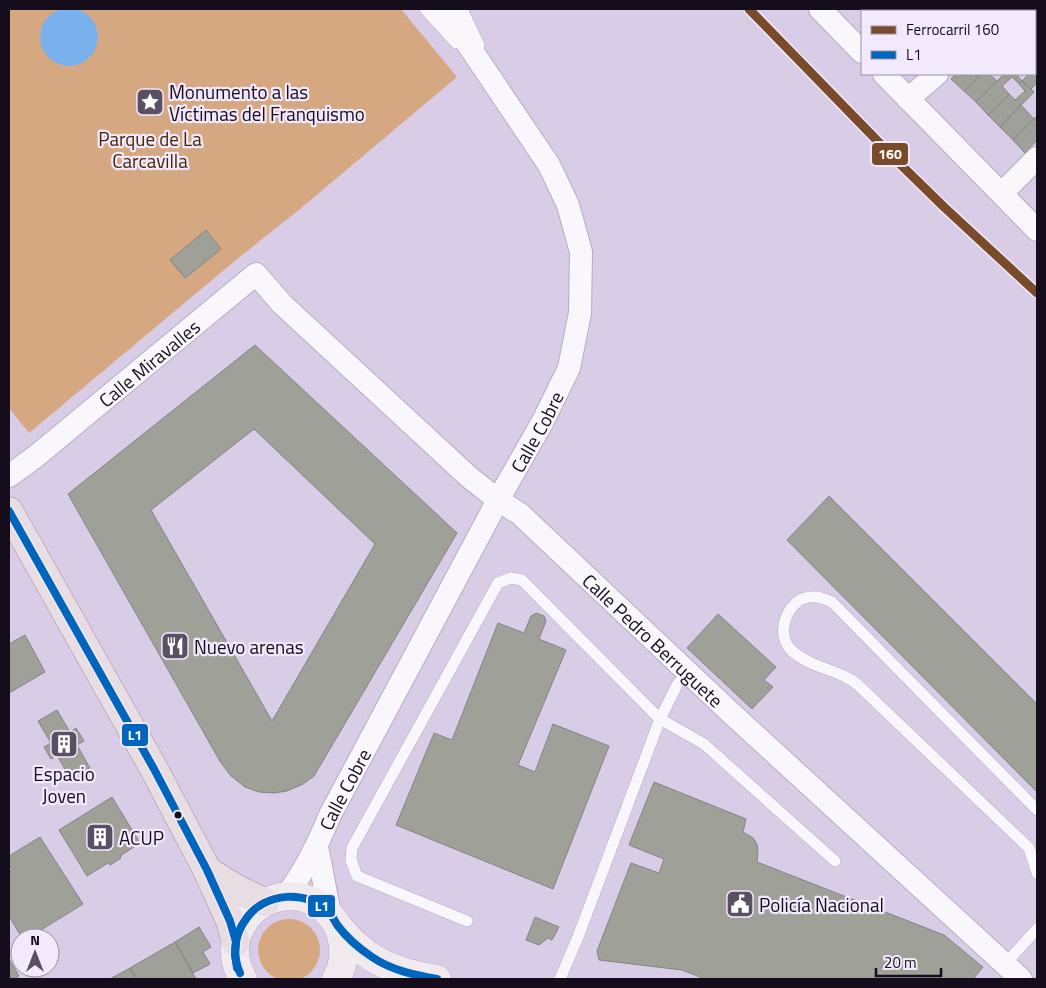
<svg xmlns="http://www.w3.org/2000/svg" width="1046" height="988" viewBox="0 0 1046 988" font-family="'Titillium Web',sans-serif">
<style>
.green{fill:#d6a882}
.water{fill:#7ab1ed}
.building{fill:#9fa199;stroke:#858387;fill-rule:evenodd}
.lines{fill:none;stroke-linecap:round;stroke-linejoin:round}
.lane-casing{stroke:#b7adc2;stroke-width:12}
.street-casing{stroke:#b7adc2;stroke-width:24}
.secondary-casing{stroke:#b7adc2;stroke-width:29}
.primary-casing{stroke:#a48d9e;stroke-width:29}
.lane{stroke:#f9f7fb;stroke-width:11}
.street{stroke:#f9f7fb;stroke-width:22}
.secondary{stroke:#f1ebf0;stroke-width:28}
.primary{stroke:#e9dde4;stroke-width:28}
.bus-1-casing{stroke:#f2e9fd;stroke-width:11}
.bus-1{stroke:#0065bd;stroke-width:8}
.rail-1-casing{stroke:#f2e9fd;stroke-width:12}
.rail-1{stroke:#7a4b2a;stroke-width:9}
.bus-dot{fill:#150c1c;stroke:#f2e9fd;stroke-width:2}
.labels{text-anchor:middle;dominant-baseline:central;stroke-width:4.5;stroke-linejoin:round;paint-order:stroke}
.poi-label{font-size:19px;fill:#150c1c;stroke:#f2e9fd;text-anchor:start}
.park-label{font-size:19px;fill:#432500;stroke:#f2e9fd}
.street-label{font-size:19px;fill:#150c1c;stroke:#f2e9fd}
.line-badge{stroke:#f2e9fd;stroke-width:2}
.badge-label{font-size:14px;text-anchor:middle;font-weight:bold;fill:#fff}
</style>
<rect width="100%" height="100%" fill="#d9cce7"/>
<g class="green">
<polygon points="9,9 401,9 457,77 300,209 242,255 29,433 9,408"/>
<circle cx="289" cy="950" r="31"/>
</g>
<circle class="water" cx="69" cy="37" r="29"/>
<g class="building">
<polygon points="1022,9 1037,9 1037,26 1035,28 1035,11 1019,11"/>
<polygon points="1037,66 1037,83 1031,89 1022,81 1029,74 1035,74 1035,68"/>
<polygon points="956,74 981,74 964,91 951,79"/>
<polygon points="981,74 989,74 997,81 976,102 964,91"/>
<polygon points="1004,74 1016,74 1022,81 1019,84 1012,77 1002,86 1009,94 988,115 976,102"/>
<polygon points="1022,81 1034,92 1000,127 988,115 1009,94 1015,100 1025,91 1019,84"/>
<polygon points="1021,105 1034,119 1013,140 1000,127"/>
<polygon points="1037,116 1037,140 1025,153 1013,140"/>
<polygon points="206,230 221,249 185,278 170,260"/>
<path d="M 255,345 L 457,533 L 314,776 L 303,784 L 287,791 L 274,793 L 259,792 L 245,787 L 231,776 L 221,763 L 68,494 ZM 254,429 L 375,544 L 272,721 L 151,510 Z"/>
<polygon points="829,496 1037,704 1037,792 787,540"/>
<polygon points="536,613 544,616 546,621 539,639 566,650 518,765 535,772 553,724 609,746 553,889 396,825 434,733 452,740 498,623 524,633 531,616"/>
<polygon points="718,614 776,667 764,680 773,687 752,709 687,648"/>
<polygon points="25,635 45,672 9,693 9,644"/>
<polygon points="57,710 70,732 76,728 84,741 77,745 90,768 70,778 57,755 51,759 44,747 51,743 38,721"/>
<polygon points="654,782 746,819 743,832 753,838 757,844 758,851 757,862 944,935 983,967 973,979 705,979 682,970 599,960 597,951 631,863 659,873 664,859 629,845"/>
<polygon points="112,797 140,843 120,856 121,858 110,865 108,863 87,876 59,830"/>
<polygon points="40,837 83,904 28,938 22,938 9,916 9,872 12,870 9,864 9,856"/>
<polygon points="535,917 559,927 552,940 548,938 539,945 526,940"/>
<polygon points="199,927 211,947 203,952 210,964 193,973 175,942"/>
<polygon points="175,942 196,979 137,979 130,968"/>
<polygon points="9,959 19,976 14,979 9,979"/>
<polygon points="130,968 137,979 110,979"/>
</g>
<g class="lines">
<defs>
<g id="lane">
<polyline points="425,9 456,43"/>
<polyline points="462,9 479,45"/>
<polyline points="688,672 677,685 660,719 704,744 835,861"/>
<path d="M 1037,810 L 832,602 C 822,598 813,594 802,599 C 800,599 798,602 796,603 C 783,615 778,637 792,651 C 807,664 826,668 844,676 C 848,678 853,681 857,684 L 1029,848 L 1037,873"/>
<polyline points="467,921 357,876 351,860 352,848 498,583 511,578 522,580 660,719 578,937 560,979"/>
<polyline points="1005,964 1037,929"/>
</g>
<g id="street">
<polyline points="820,9 862,52"/>
<polyline points="1000,11 1002,9"/>
<polyline points="884,74 1037,230"/>
<polyline points="908,99 937,74"/>
<polyline points="1002,193 1037,158"/>
<path id="s1" d="M 9,476 L 35,457 L 256,274 L 282,304 L 469,477 L 498,500 L 520,514 L 731,713 L 1021,979"/>
<path d="M 317,847 C 322,869 325,891 330,913"/>
<path id="s2" d="M 286,896 C 305,871 318,844 330,815 L 498,500 L 543,421 L 569,368 L 580,313 L 581,252 L 568,205 L 549,165 L 444,9"/>
</g>
<g id="secondary">
<path d="M 339,927 C 345,934 351,941 358,947 C 379,966 409,975 437,979"/>
<path d="M 243,979 C 239,971 235,963 235,954 C 233,909 285,879 322,907 C 331,915 338,923 341,935 C 345,950 344,966 336,979"/>
</g>
<g id="primary">
<polyline points="9,511 154,769 207,870 230,921 236,942"/>
<path d="M 207,870 C 226,883 244,894 265,902"/>
</g>
</defs>
<use href="#lane" class="lane-casing"/>
<use href="#street" class="street-casing"/>
<use href="#secondary" class="secondary-casing"/>
<use href="#primary" class="primary-casing"/>
<use href="#lane" class="lane"/>
<use href="#street" class="street"/>
<use href="#secondary" class="secondary"/>
<use href="#primary" class="primary"/>
<defs>
<g id="bus-1">
<polyline points="9,511 154,769 207,870 230,921 236,942 235,955 237,968"/>
<path d="M 240,973 C 232,955 234,935 246,919 C 264,892 308,889 330,913 C 333,917 335,922 338,926 C 347,938 360,949 372,957 C 391,970 414,975 437,979"/>
</g>
</defs>
<use href="#bus-1" class="bus-1-casing"/>
<use href="#bus-1" class="bus-1"/>
<defs>
<polyline id="rail-1" points="749,9 897,161 944,207 1037,293"/>
</defs>
<use href="#rail-1" class="rail-1-casing"/>
<use href="#rail-1" class="rail-1"/>
</g>
<defs>
<symbol id="sight-square" viewBox="-11 -11 22 22"><rect x="-9" y="-9" width="18" height="18" rx="4" fill="#5a4f63" stroke="#f2e9fd"/><path d="M0-6L1.8-2.2L6-1.7L2.9 1.2L3.7 5.4L0 3.3L-3.7 5.4L-2.9 1.2L-6-1.7L-1.8-2.2Z" fill="#fff"/></symbol>
<symbol id="restaurant-square" viewBox="-11 -11 22 22"><rect x="-9" y="-9" width="18" height="18" rx="4" fill="#5a4f63" stroke="#f2e9fd"/><path d="M-5-6h1v4h1v-4h1v4h1v-4h1v5L-1.5 .5V6h-2V.5L-5-1ZM5-6V6H3V1.5H1.5Q1.5-4 5-6Z" fill="#fff"/></symbol>
<symbol id="building-square" viewBox="-11 -11 22 22"><rect x="-9" y="-9" width="18" height="18" rx="4" fill="#5a4f63" stroke="#f2e9fd"/><path d="M-4-6H4V6H1V3H-1V6H-4ZM-2.5-4.3h1.7v1.8h-1.7ZM.8-4.3h1.7v1.8H.8ZM-2.5-1h1.7V.8h-1.7ZM.8-1h1.7V.8H.8Z" fill="#fff"/></symbol>
<symbol id="civic-square" viewBox="-11 -11 22 22"><rect x="-9" y="-9" width="18" height="18" rx="4" fill="#5a4f63" stroke="#f2e9fd"/><path d="M-.6-6.5H3V-4.5H.6V-3L4-1V1h2V6H-6V1h2V-1L-.6-3ZM-1.2 2.5V6h2.4V2.5Z" fill="#fff"/></symbol>
</defs>
<g fill-rule="evenodd">
<use href="#sight-square" x="134" y="86" width="32" height="32"/>
<use href="#restaurant-square" x="159" y="630" width="32" height="32"/>
<use href="#building-square" x="48" y="728" width="32" height="32"/>
<use href="#building-square" x="84" y="821" width="32" height="32"/>
<use href="#civic-square" x="724" y="888" width="32" height="32"/>
</g>
<circle class="bus-dot" cx="178" cy="815" r="4.5"/>
<g class="labels">
<g class="poi-label">
<text x="169" y="91">Monumento a las<tspan x="169" dy="22">Víctimas del Franquismo</tspan></text>
<text x="194" y="646">Nuevo arenas</text>
<text x="64" y="773" text-anchor="middle">Espacio<tspan x="64" dy="22">Joven</tspan></text>
<text x="119" y="837">ACUP</text>
<text x="759" y="904">Policía Nacional</text>
</g>
<g class="park-label">
<text x="150" y="138">Parque de La<tspan x="150" dy="22">Carcavilla</tspan></text>
</g>
<g class="street-label">
<text stroke="none"><textPath href="#s1" startOffset="180">Calle Miravalles</textPath></text>
<text stroke="none"><textPath href="#s2" startOffset="528">Calle Cobre</textPath></text>
<text stroke="none"><textPath href="#s1" startOffset="860">Calle Pedro Berruguete</textPath></text>
<text stroke="none"><textPath href="#s2" startOffset="122">Calle Cobre</textPath></text>
</g>
</g>
<g class="line-badge">
<rect x="871" y="142" width="38" height="24" rx="5" fill="#7a4b2a"/>
<rect x="121" y="723" width="28" height="24" rx="5" fill="#0065bd"/>
<rect x="307" y="894" width="29" height="24" rx="5" fill="#0065bd"/>
</g>
<g class="badge-label">
<text x="890" y="159">160</text>
<text x="135" y="740">L1</text>
<text x="322" y="911">L1</text>
</g>
<rect width="1046" height="988" fill="none" stroke="#150c1c" stroke-width="20"/>
<rect x="861" y="10" width="175" height="65" fill="#f2e9fd" stroke="#9a91a3"/>
<rect x="871" y="26" width="25" height="8" fill="#7a4b2a" stroke="#9a91a3"/>
<text x="906" y="35" font-size="15" fill="#150c1c">Ferrocarril 160</text>
<rect x="871" y="51" width="25" height="8" fill="#0065bd" stroke="#9a91a3"/>
<text x="906" y="60" font-size="15" fill="#150c1c">L1</text>
<g transform="translate(35 953)"><circle r="24" fill="#f2e9fd" stroke="#9a91a3"/>
<path d="M0-4L9 19L0 12L-9 19Z" fill="#5a4f63"/>
<text y="-8" font-size="14" font-weight="bold" text-anchor="middle" fill="#150c1c">N</text>
</g>
<path d="M876 968v8h65v-8" fill="none" stroke="#150c1c" stroke-width="2.5"/>
<text x="884" y="968" font-size="15" fill="#150c1c" stroke="#f2e9fd" stroke-width="4" paint-order="stroke">20 m</text>
</svg>
